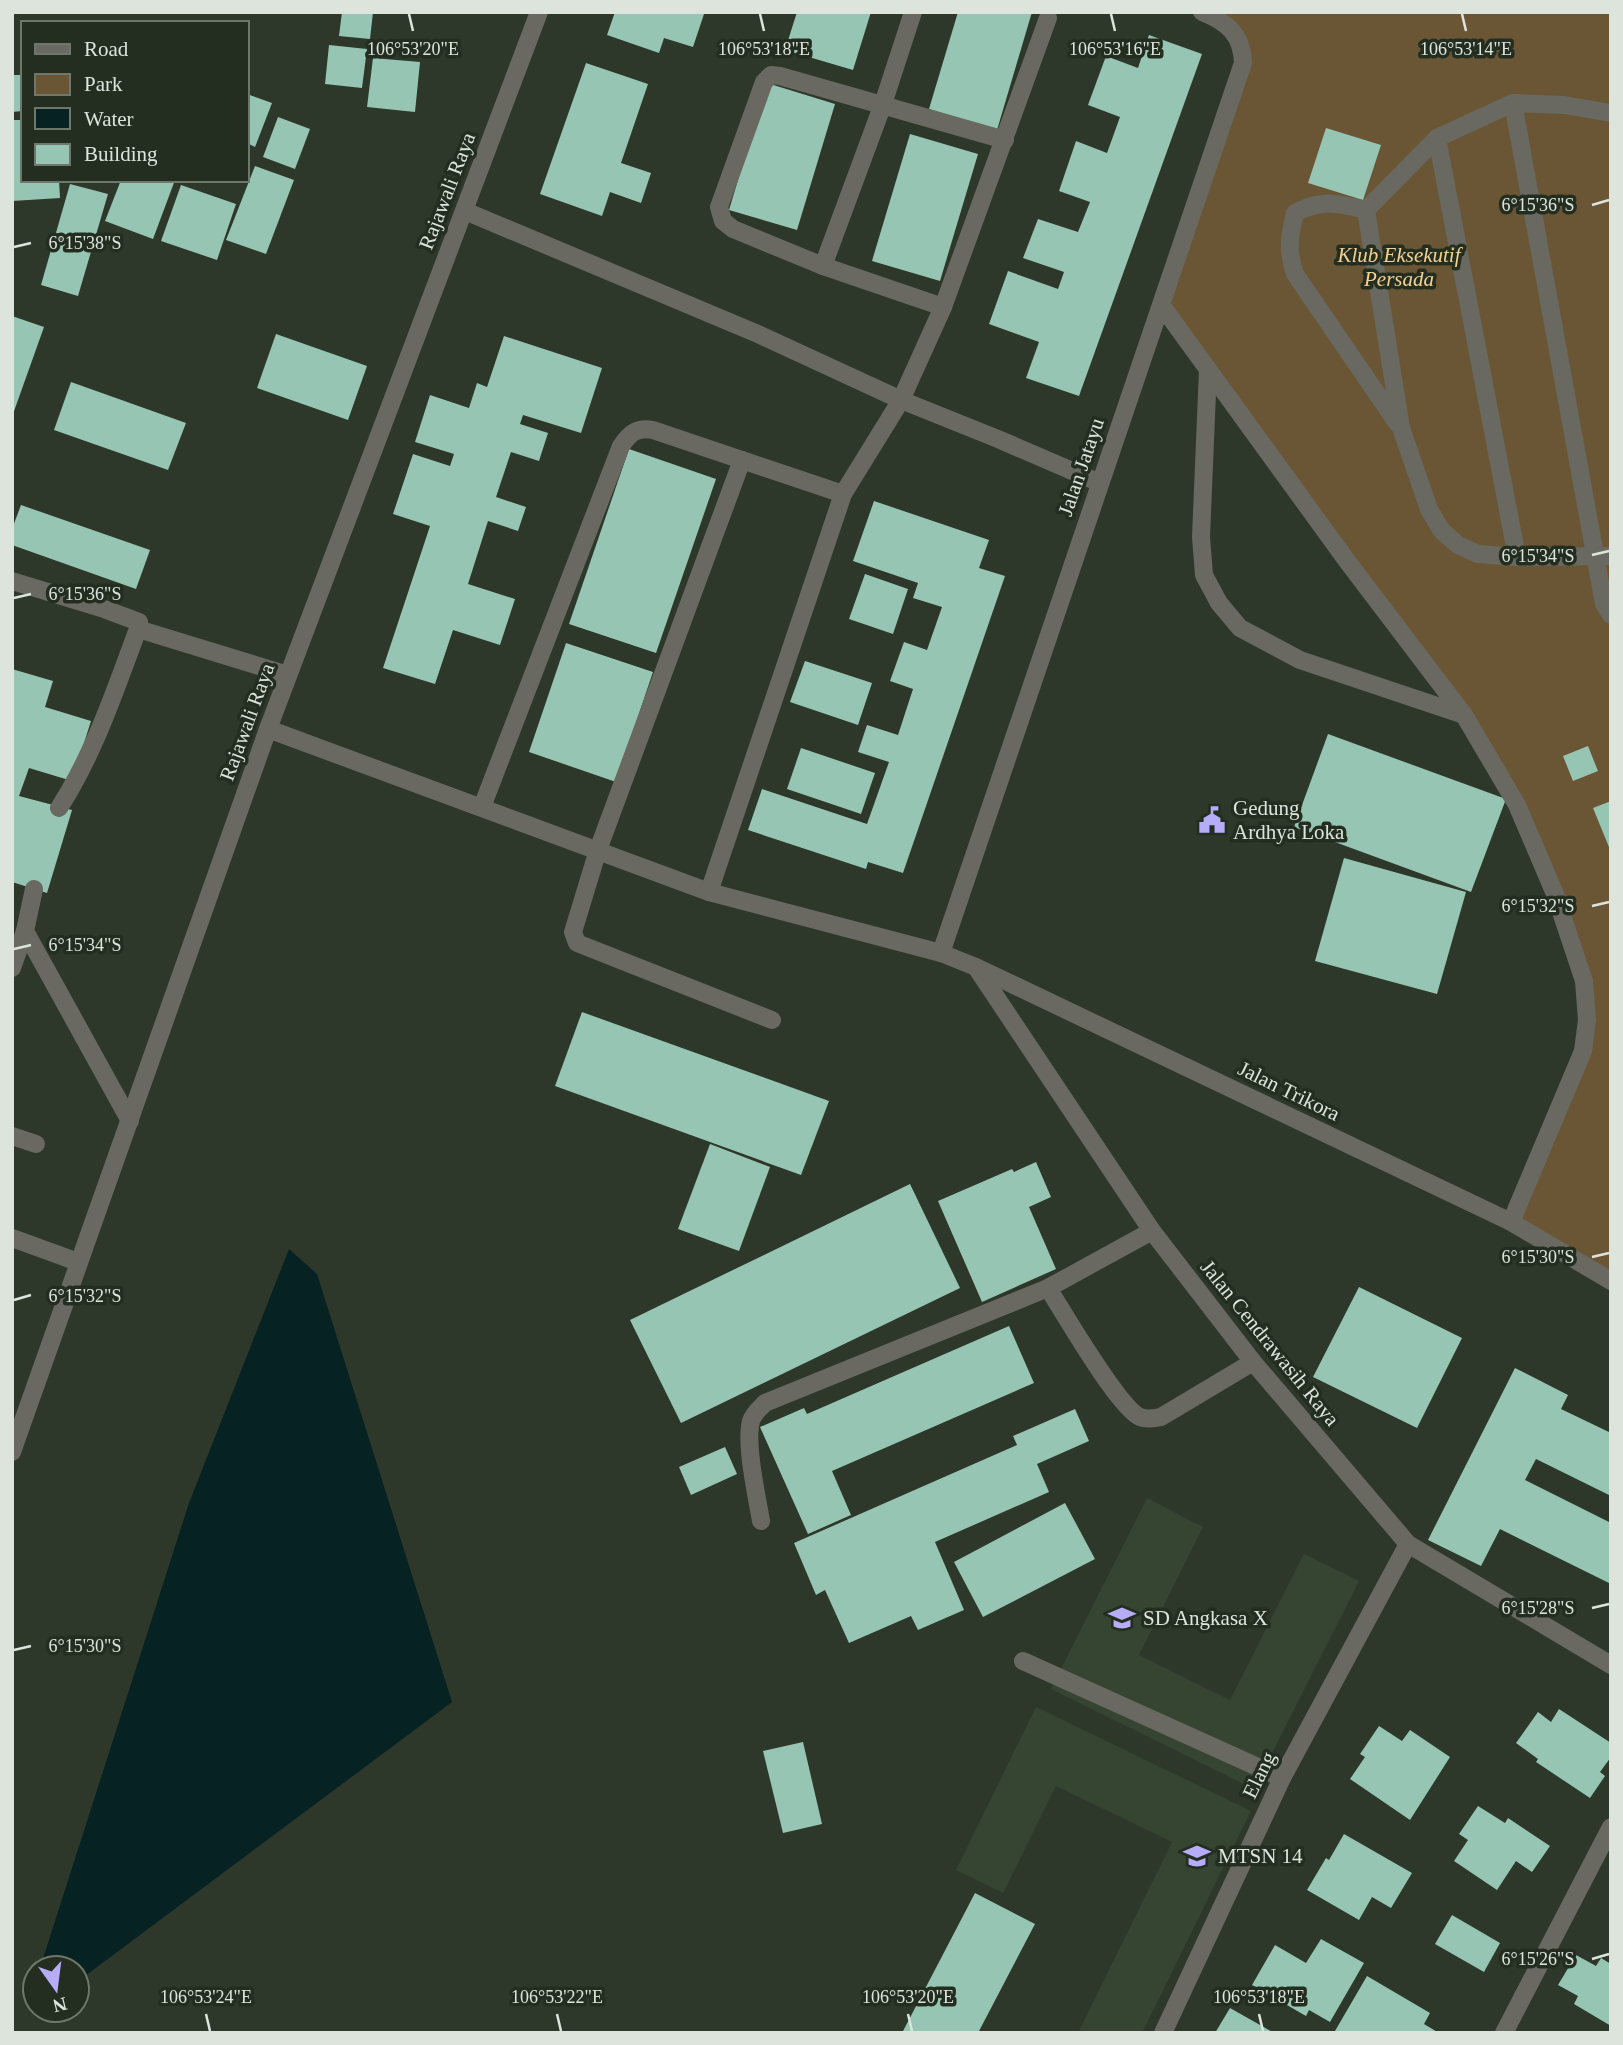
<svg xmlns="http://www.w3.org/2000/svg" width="1623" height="2045" viewBox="0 0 1623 2045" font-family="Georgia,serif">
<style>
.built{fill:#364532}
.green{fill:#6a5635}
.water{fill:#062223}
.building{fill:#96c5b3}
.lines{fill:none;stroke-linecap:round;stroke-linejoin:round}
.service{stroke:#696961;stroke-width:18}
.minor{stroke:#696961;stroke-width:18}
.ticks{fill:none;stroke:#dde4dc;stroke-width:2.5}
.labels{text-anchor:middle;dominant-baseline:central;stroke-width:7;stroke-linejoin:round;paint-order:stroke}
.street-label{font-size:21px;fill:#dde4dc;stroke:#232e20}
.park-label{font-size:21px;font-style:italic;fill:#f4d095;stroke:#232e20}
.poi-label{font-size:21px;fill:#dde4dc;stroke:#232e20;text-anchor:start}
.ticks-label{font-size:18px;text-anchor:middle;fill:#dde4dc;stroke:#232e20;stroke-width:7;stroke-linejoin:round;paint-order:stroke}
</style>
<rect width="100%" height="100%" fill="#2d382a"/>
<g class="built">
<polygon points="1147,1498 1203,1527 1139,1655 1230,1700 1304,1554 1359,1581 1254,1789 1051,1689"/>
<polygon points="1036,1707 1251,1811 1142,2033 1078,2033 1172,1842 1056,1786 1003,1893 956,1870"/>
</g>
<polygon class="green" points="1207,12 1611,12 1611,1281 1511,1222 1587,1020 1584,981 1517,805 1162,306 1243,63 1235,35"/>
<polygon class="water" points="289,1249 317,1274 452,1702 77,1982 77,1968 40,1968 189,1503"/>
<g class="building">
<polygon points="342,12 373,12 370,39 339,36"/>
<polygon points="615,12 700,12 704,14 693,47 664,38 659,53 607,35"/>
<polygon points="797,12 871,12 853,70 785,50"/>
<polygon points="958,12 1032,12 997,130 929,109"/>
<polygon points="1149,35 1202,54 1079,396 1026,378 1039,342 989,324 1008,271 1058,289 1064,272 1023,258 1038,219 1078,232 1090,202 1059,191 1076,141 1107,153 1120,117 1088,105 1106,56 1138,68"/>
<polygon points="329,45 367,49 362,88 325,84"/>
<polygon points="373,58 420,62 415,112 367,107"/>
<polygon points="586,63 648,84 621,163 651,173 641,203 610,192 602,216 540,194"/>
<polygon points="12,75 23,75 23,111 12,112"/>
<polygon points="767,83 835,104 797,230 729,210"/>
<polygon points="247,94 272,103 255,147 247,143"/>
<polygon points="278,117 310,129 295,169 263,157"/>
<polygon points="12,120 23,120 23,180 59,180 60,198 12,201"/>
<polygon points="1326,128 1381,145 1363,200 1308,183"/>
<polygon points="910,134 978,154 940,281 872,261"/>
<polygon points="255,166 294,180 266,254 226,240"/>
<polygon points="121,180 175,180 153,239 105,221"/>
<polygon points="70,184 108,194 78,296 41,285"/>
<polygon points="181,185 236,204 217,260 161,241"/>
<polygon points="12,316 44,327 13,414 12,414"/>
<polygon points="276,334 367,366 348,420 257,388"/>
<polygon points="504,336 602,368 581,433 523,415 520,424 548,433 539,461 511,452 496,497 526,507 518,531 488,521 468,584 515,599 500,645 453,630 435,684 383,668 430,526 393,514 413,454 450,466 454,454 415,442 430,395 469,408 477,383 487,387"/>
<polygon points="71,382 186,423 168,470 54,430"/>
<polygon points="629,449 716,479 656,653 569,624"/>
<polygon points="874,501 989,540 979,568 1005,576 903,873 868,862 866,869 748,830 762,789 867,824 889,762 858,752 867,725 898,735 913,689 890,681 904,642 927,650 942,607 913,598 918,583 853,561"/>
<polygon points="21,505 150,550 136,589 12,545 12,529"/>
<polygon points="865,574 908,589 893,634 849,619"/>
<polygon points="566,643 653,672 616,782 529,752"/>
<polygon points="805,661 872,683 858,725 790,702"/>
<polygon points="12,669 53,681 45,707 91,721 72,781 29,768 19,796 72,810 47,893 12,882"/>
<polygon points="1328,734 1506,799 1471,892 1294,827"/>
<polygon points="1588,746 1598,771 1573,781 1563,756"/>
<polygon points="801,748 875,773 861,814 787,789"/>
<polygon points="1611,801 1611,852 1593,808"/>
<polygon points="1344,858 1466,892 1437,994 1315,961"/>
<polygon points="582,1012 829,1101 801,1175 555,1086"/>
<polygon points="710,1144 770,1167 739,1251 678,1229"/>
<polygon points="1036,1162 1051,1197 1029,1207 1056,1269 982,1302 938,1201 1012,1169 1014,1172"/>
<polygon points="910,1184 960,1288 681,1423 630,1320"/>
<polygon points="1359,1287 1462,1338 1417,1428 1313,1377"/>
<polygon points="1009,1326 1034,1383 832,1471 851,1515 808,1534 760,1427 804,1408 807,1414"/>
<polygon points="1515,1368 1568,1395 1561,1409 1611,1433 1611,1496 1536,1459 1525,1480 1611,1523 1611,1584 1500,1529 1481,1566 1428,1540"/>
<polygon points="1075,1409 1089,1441 1037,1464 1049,1492 935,1542 964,1610 918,1630 911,1616 849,1643 825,1590 816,1595 794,1543 1017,1445 1013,1436"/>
<polygon points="725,1447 737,1474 691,1495 679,1467"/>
<polygon points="1065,1503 1095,1559 983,1617 954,1562"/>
<polygon points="1559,1709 1611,1743 1611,1757 1600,1772 1605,1776 1590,1798 1536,1762 1538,1759 1516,1743 1538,1712 1551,1722"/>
<polygon points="1379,1726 1402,1741 1410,1730 1450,1757 1410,1820 1350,1779 1365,1757 1360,1754"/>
<polygon points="803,1742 822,1824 783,1833 763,1751"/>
<polygon points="1478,1806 1505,1823 1508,1818 1550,1846 1532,1872 1516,1861 1497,1890 1454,1861 1468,1840 1459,1834"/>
<polygon points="1344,1834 1412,1873 1391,1908 1372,1897 1359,1920 1307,1890 1326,1858 1329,1860"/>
<polygon points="975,1893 1035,1924 978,2033 902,2033"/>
<polygon points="1452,1915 1500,1943 1484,1972 1435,1944"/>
<polygon points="1321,1939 1364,1963 1330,2022 1309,2010 1306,2016 1252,1985 1275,1945 1306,1963"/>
<polygon points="1576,1955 1596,1966 1601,1958 1611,1964 1611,2026 1574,2004 1578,1996 1558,1985"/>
<polygon points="1367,1976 1430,2013 1424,2024 1439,2033 1335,2031"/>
<polygon points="1230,2008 1274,2033 1215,2033"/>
</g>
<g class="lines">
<g class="service">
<polyline points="1513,103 1604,604 1611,615"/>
<polyline points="1611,113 1564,105 1513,103 1437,138 1366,210 1401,428 1429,509 1441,530 1458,545 1478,554 1517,557 1611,556"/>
<polyline points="1437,138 1517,557"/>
<path d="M 1366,210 C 1338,203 1322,199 1295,213 C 1289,237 1287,250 1295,274 L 1397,423"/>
<polyline points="12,581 104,609 139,622 138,629 288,675"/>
<path d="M 59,808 C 95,752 115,690 138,629"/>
<polyline points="598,850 573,932 577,943 772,1020"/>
<polyline points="34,889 25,931 130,1121"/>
<polyline points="12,968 25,931"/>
<polyline points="12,1136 36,1144"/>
<polyline points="12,1238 78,1262"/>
<path d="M 1048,1288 C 1064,1313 1118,1407 1140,1417 C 1147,1420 1154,1418 1161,1417 L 1253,1362"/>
<path d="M 761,1521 C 757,1497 745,1444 751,1421 C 753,1414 760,1408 765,1403 L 1048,1288 L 1152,1231"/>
<polyline points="1023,1661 1282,1778"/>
</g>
<g class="minor">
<polyline points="465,211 758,334 901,400 998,439 1100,483"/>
<polyline points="823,266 883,104 913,12"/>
<polyline points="1162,306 1347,561 1464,715 1517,805 1555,894 1584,981 1587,1020 1583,1051 1511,1222"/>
<polyline points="943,307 823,266 733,229 723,221 719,207 764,82 771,75 780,76 1005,140"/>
<polyline points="1208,369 1201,537 1204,575 1219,603 1240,628 1300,660 1464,715"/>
<polyline points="268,729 709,892 941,953 976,967 1511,1222 1611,1281"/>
<path d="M 482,807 L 621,446 C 630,433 637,427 653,430 L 843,494"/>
<polyline points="598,850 742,460"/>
<polyline points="709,892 843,494 901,400 943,307 1048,18"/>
<path d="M 941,953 L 1243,63 C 1242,34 1227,22 1202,12"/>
<polyline points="976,967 1152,1231 1253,1362 1408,1544 1611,1665"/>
<polyline points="12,1452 268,729 539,12"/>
<polyline points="1163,2033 1282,1778 1408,1544"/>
<polyline points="1504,2033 1611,1827"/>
</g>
</g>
<path class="ticks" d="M 409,14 L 413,31M 760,14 L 764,31M 1111,14 L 1115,31M 1462,14 L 1466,31M 1592,205 L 1609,200M 14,247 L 31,243M 1592,555 L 1609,551M 14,598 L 31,594M 1592,906 L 1609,902M 14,949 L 31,945M 1592,1257 L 1609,1253M 14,1300 L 31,1295M 1592,1608 L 1609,1604M 14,1650 L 31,1646M 1592,1959 L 1609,1954M 206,2014 L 210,2031M 557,2014 L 561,2031M 908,2014 L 912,2031M 1259,2014 L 1263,2031"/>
<defs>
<symbol id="civic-bare" viewBox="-9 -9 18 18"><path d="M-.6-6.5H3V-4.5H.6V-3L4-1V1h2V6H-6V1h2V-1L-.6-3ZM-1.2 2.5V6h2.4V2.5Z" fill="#b6acf8" stroke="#232e20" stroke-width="2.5" paint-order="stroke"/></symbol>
<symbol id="school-bare" viewBox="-9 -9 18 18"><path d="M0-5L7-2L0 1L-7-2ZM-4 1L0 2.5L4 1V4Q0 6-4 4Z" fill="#b6acf8" stroke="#232e20" stroke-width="2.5" paint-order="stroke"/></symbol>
</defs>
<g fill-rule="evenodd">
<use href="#civic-bare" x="1193" y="801" width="38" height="38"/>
<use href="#school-bare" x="1103" y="1599" width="38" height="38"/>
<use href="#school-bare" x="1178" y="1837" width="38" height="38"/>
</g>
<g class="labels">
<g class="street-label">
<text transform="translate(447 191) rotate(-69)">Rajawali Raya</text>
<text transform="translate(1081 467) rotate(-71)">Jalan Jatayu</text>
<text transform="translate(247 722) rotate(-70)">Rajawali Raya</text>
<text transform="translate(1289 1091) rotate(26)">Jalan Trikora</text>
<text transform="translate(1270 1343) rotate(51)">Jalan Cendrawasih Raya</text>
<text transform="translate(1259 1775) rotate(-64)">Elang</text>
</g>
<g class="park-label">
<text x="1399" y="255">Klub Eksekutif<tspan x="1399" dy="24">Persada</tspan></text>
</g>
<g class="poi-label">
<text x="1233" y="808">Gedung<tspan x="1233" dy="24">Ardhya Loka</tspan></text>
<text x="1143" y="1618">SD Angkasa X</text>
<text x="1218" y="1856">MTSN 14</text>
</g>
</g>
<g class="ticks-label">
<text x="1115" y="55">106°53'16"E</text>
<text x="413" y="55">106°53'20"E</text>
<text x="764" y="55">106°53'18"E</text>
<text x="1466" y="55">106°53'14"E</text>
<text x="1538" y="211">6°15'36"S</text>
<text x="85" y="249">6°15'38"S</text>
<text x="1538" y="562">6°15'34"S</text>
<text x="85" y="600">6°15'36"S</text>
<text x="1538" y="912">6°15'32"S</text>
<text x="85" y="951">6°15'34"S</text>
<text x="1538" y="1263">6°15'30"S</text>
<text x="85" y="1302">6°15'32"S</text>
<text x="1538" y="1614">6°15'28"S</text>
<text x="85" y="1652">6°15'30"S</text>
<text x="1538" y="1965">6°15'26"S</text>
<text x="206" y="2003">106°53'24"E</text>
<text x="557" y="2003">106°53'22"E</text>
<text x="908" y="2003">106°53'20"E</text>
<text x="1259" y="2003">106°53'18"E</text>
</g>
<rect width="1623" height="2045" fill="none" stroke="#dde4dc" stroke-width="28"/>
<rect x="21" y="21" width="228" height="161" fill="#232e20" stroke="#6d776b" stroke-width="2"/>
<rect x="35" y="44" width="35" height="10" fill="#696961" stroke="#6d776b" stroke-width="2"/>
<text x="84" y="56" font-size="21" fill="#dde4dc">Road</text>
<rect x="35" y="74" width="35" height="21" fill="#6a5635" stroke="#6d776b" stroke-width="2"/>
<text x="84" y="91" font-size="21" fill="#dde4dc">Park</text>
<rect x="35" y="108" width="35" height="21" fill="#062223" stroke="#6d776b" stroke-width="2"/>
<text x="84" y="126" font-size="21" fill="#dde4dc">Water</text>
<rect x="35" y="144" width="35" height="21" fill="#96c5b3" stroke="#6d776b" stroke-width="2"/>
<text x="84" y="161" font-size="21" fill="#dde4dc">Building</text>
<g transform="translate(56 1989) rotate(166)"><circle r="33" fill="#232e20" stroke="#6d776b" stroke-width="2"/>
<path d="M0-5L12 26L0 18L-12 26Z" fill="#b6acf8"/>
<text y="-10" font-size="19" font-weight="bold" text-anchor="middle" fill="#dde4dc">N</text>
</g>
</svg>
